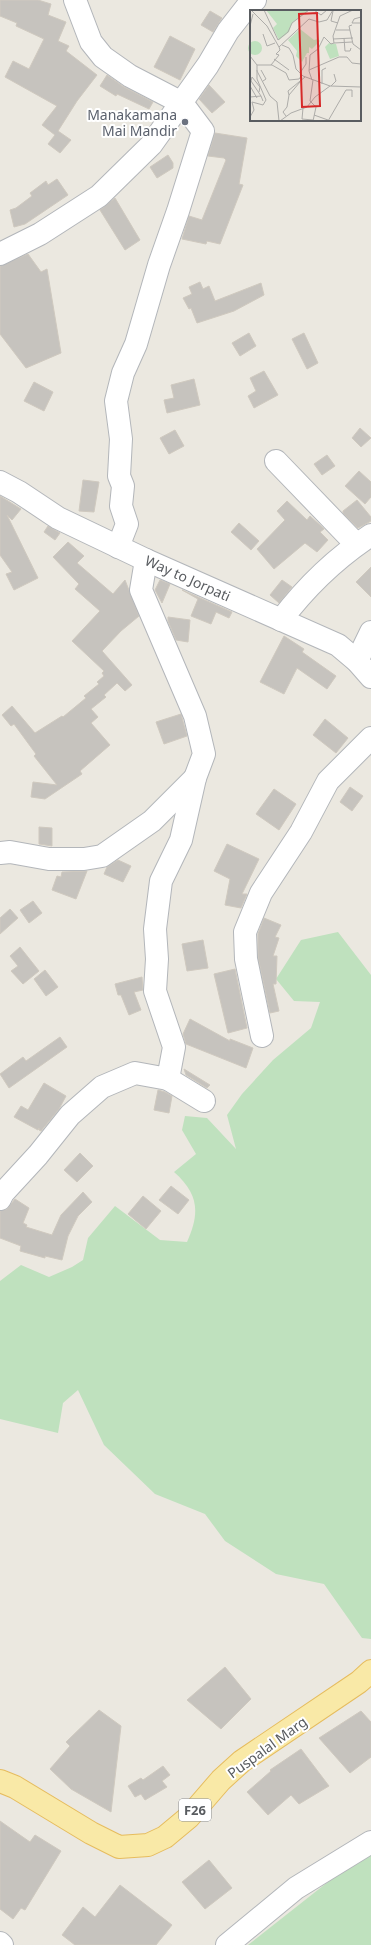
<svg xmlns="http://www.w3.org/2000/svg" width="371" height="1945" viewBox="0 0 371 1945" font-family="'Noto Sans',sans-serif">
<style>
.green{fill:#bfe1be}
.building{fill:#c6c3be;stroke:#cfc9bf}
.lines{fill:none;stroke-linecap:round;stroke-linejoin:round}
.minor-casing{stroke:#b3b6ba;stroke-width:24}
.major-casing{stroke:#e6bc5e;stroke-width:24}
.minor{stroke:#fff;stroke-width:22}
.major{stroke:#f9e9a7;stroke-width:22}
.worship-dot{fill:#6b7280;stroke:#fff;stroke-width:1.5}
.labels{text-anchor:middle;dominant-baseline:central;stroke-width:4;stroke-linejoin:round;paint-order:stroke}
.shield{fill:#fff;stroke:#8b8d90;stroke-width:1}
.shield-label{font-size:13px;font-weight:bold;fill:#595c60}
.worship-label{font-size:14px;fill:#5b616d;stroke:#fff;text-anchor:end}
.street-label{font-size:14px;fill:#595c60;stroke:#fff}
.inset-road{fill:none;stroke:#adaca9;stroke-width:1}
.view{fill:#d62828;fill-opacity:0.15;stroke:#d62828;stroke-width:2}
.inset-edge{fill:none;stroke:#595c60;stroke-width:2}
</style>
<rect width="100%" height="100%" fill="#ebe8e0"/>
<g class="green">
<path d="M 338,932 L 371,975 L 371,1639 L 362,1638 L 324,1584 L 276,1574 L 225,1541 L 205,1514 L 155,1494 L 104,1445 L 78,1390 L 63,1403 L 58,1433 L 0,1419 L 0,1281 L 21,1265 L 49,1277 L 72,1267 L 83,1260 L 88,1238 L 115,1206 L 160,1240 L 187,1242 C 200,1213 199,1194 174,1172 L 196,1154 L 182,1130 L 185,1116 L 207,1118 L 236,1149 L 227,1115 L 242,1094 L 273,1060 L 311,1028 L 320,1002 L 294,1001 L 276,979 L 301,940 Z"/>
<polygon points="371,1848 371,1945 248,1945"/>
</g>
<g class="building">
<polygon points="0,0 38,0 51,4 48,15 66,22 58,41 69,46 66,51 97,75 77,101 58,131 71,140 60,153 48,144 55,135 42,125 57,106 5,77 13,61 29,69 44,39 16,26 17,23 0,16"/>
<polygon points="210,11 222,18 213,32 201,25"/>
<polygon points="170,36 195,49 180,80 154,67"/>
<polygon points="107,75 124,87 153,102 149,109 117,94 116,96 100,86"/>
<polygon points="209,85 225,102 212,113 199,99"/>
<polygon points="215,133 247,138 239,184 243,185 220,244 207,241 206,244 182,239 189,216 202,220 226,160 224,158 208,156"/>
<polygon points="168,155 173,163 173,168 157,178 150,167"/>
<polygon points="57,179 68,195 25,224 14,227 10,210 16,208 32,196 30,193 46,181 48,185"/>
<polygon points="115,198 140,240 125,250 100,210"/>
<polygon points="28,254 41,272 47,269 61,353 26,368 0,334 0,266"/>
<polygon points="200,282 203,289 209,286 215,301 261,283 264,295 234,311 197,323 191,308 189,309 183,298 192,294 189,287"/>
<polygon points="249,333 256,346 240,356 232,343"/>
<polygon points="304,333 318,363 307,369 292,339"/>
<polygon points="264,371 278,395 254,408 248,396 256,391 250,378"/>
<polygon points="194,379 200,405 167,413 164,400 174,398 171,385"/>
<polygon points="34,382 53,392 44,411 24,401"/>
<polygon points="360,428 371,438 361,447 352,438"/>
<polygon points="175,430 184,446 169,454 160,438"/>
<polygon points="327,455 335,466 322,475 314,464"/>
<polygon points="359,471 371,482 371,497 365,504 345,486"/>
<polygon points="83,480 99,482 94,512 79,511"/>
<polygon points="0,496 21,509 12,520 7,515 38,578 14,590 6,574 12,572 0,555"/>
<polygon points="357,500 371,517 371,521 358,528 343,513 343,511"/>
<polygon points="287,501 307,520 310,516 321,526 324,529 320,532 328,540 317,552 305,543 274,569 257,549 285,520 277,511"/>
<polygon points="239,523 259,541 251,550 231,532"/>
<polygon points="48,526 60,533 55,540 44,532"/>
<polygon points="68,542 84,556 77,563 113,594 125,580 139,616 121,631 102,651 132,685 125,691 117,683 104,695 106,697 91,709 98,717 91,723 110,745 80,771 82,774 45,799 31,797 33,782 57,785 34,756 36,754 14,724 11,726 2,715 12,706 35,733 62,716 63,717 86,698 84,696 99,684 97,682 104,676 102,673 104,671 72,641 100,611 75,589 79,584 53,557"/>
<polygon points="371,567 371,597 356,582"/>
<polygon points="160,580 170,584 162,603 155,590"/>
<polygon points="282,580 292,587 279,603 270,595"/>
<polygon points="182,590 232,612 229,618 216,612 211,624 191,616 198,599"/>
<polygon points="168,617 190,620 188,642 176,640 168,621"/>
<polygon points="284,636 304,649 302,652 336,676 327,689 297,668 284,694 260,682"/>
<polygon points="181,714 187,736 164,744 156,722"/>
<polygon points="325,719 348,738 336,753 313,735"/>
<polygon points="350,787 363,796 352,811 340,802"/>
<polygon points="274,789 296,804 279,830 256,814"/>
<polygon points="39,827 52,828 52,846 39,844"/>
<polygon points="227,844 259,859 242,894 247,894 241,908 225,905 230,879 214,871"/>
<polygon points="118,860 131,866 123,882 104,874 107,867"/>
<polygon points="87,871 76,899 52,890 57,876 61,877 62,872"/>
<polygon points="33,901 42,913 29,923 20,910"/>
<polygon points="10,909 18,918 0,934 0,918"/>
<polygon points="264,918 281,925 275,937 279,938 273,956 277,956 276,984 273,984 279,1011 270,1013 258,957 258,934"/>
<polygon points="203,940 208,968 187,971 182,944"/>
<polygon points="20,947 39,971 23,984 11,971 18,966 10,956"/>
<polygon points="235,969 247,1028 228,1033 214,974"/>
<polygon points="45,970 58,987 46,996 34,979"/>
<polygon points="142,977 143,990 134,992 141,1010 129,1015 121,995 118,995 115,984"/>
<polygon points="190,1019 230,1041 230,1039 253,1048 246,1068 186,1044 183,1034"/>
<polygon points="60,1037 67,1047 9,1088 0,1074 23,1057 26,1061"/>
<polygon points="184,1069 210,1085 207,1088 186,1075"/>
<polygon points="44,1083 66,1096 59,1109 41,1131 39,1130 39,1128 38,1130 14,1117 21,1106 28,1110"/>
<polygon points="158,1090 165,1092 172,1096 169,1113 154,1110"/>
<polygon points="80,1153 93,1166 77,1182 64,1170"/>
<polygon points="171,1186 189,1200 178,1214 159,1200"/>
<polygon points="83,1192 92,1202 78,1216 68,1236 62,1260 45,1256 45,1258 20,1251 21,1246 0,1238 0,1211 7,1209 15,1199 29,1208 23,1223 27,1225 26,1227 52,1235 61,1215"/>
<polygon points="143,1196 161,1211 146,1229 128,1214"/>
<polygon points="225,1667 251,1699 221,1729 187,1700"/>
<polygon points="99,1710 121,1726 111,1812 71,1789 50,1769 70,1746 66,1742"/>
<polygon points="361,1711 371,1722 371,1757 350,1773 319,1738"/>
<polygon points="301,1749 329,1786 299,1804 291,1795 268,1815 247,1792 271,1771 270,1770"/>
<polygon points="163,1766 170,1775 162,1781 167,1787 145,1800 141,1794 135,1797 128,1786 141,1778 143,1780"/>
<polygon points="0,1821 30,1842 35,1835 61,1851 25,1910 21,1908 13,1919 0,1909"/>
<polygon points="209,1860 232,1888 205,1909 182,1882"/>
<polygon points="120,1885 172,1925 156,1945 75,1945 62,1935 83,1907 95,1917"/>
</g>
<g class="lines">
<defs>
<g id="minor">
<polyline points="75,0 91,42 103,57 130,76 182,103 203,131 178,211 159,265 136,344 123,373 116,401 121,439 119,476 123,486 121,506 127,524 118,547"/>
<polyline points="0,254 40,234 99,196 151,145 208,65 228,31 249,4 255,0"/>
<polyline points="276,461 356,544"/>
<polyline points="0,482 19,492 58,518 146,560 338,645 357,661 371,677"/>
<path d="M 281,620 C 306,587 336,558 371,535"/>
<polyline points="357,661 371,632"/>
<polyline points="0,853 10,852 49,859 84,859 102,856 152,821 195,778"/>
<polyline points="262,1036 246,959 245,932 261,893 301,832 328,781 371,738"/>
<polyline points="168,1079 204,1101"/>
<polyline points="0,1199 3,1193 38,1155 70,1115 102,1087 135,1073 168,1079 174,1047 155,991 157,959 155,929 161,881 181,840 195,778 204,754 195,716 141,590 146,560"/>
<polyline points="0,1943 2,1945"/>
<polyline points="227,1945 296,1888 371,1842"/>
</g>
<polyline id="major" points="0,1781 15,1787 91,1833 119,1847 148,1845 165,1837 189,1817 221,1780 242,1761 359,1682 371,1671"/>
</defs>
<use href="#minor" class="minor-casing"/>
<use href="#major" class="major-casing"/>
<use href="#minor" class="minor"/>
<use href="#major" class="major"/>
</g>
<circle class="worship-dot" cx="185" cy="122" r="4"/>
<g class="labels">
<rect class="shield" x="179" y="1799" width="32" height="22" rx="3"/>
<g class="shield-label">
<text x="195" y="1810">F26</text>
</g>
<g class="worship-label">
<text x="177" y="114">Manakamana<tspan x="177" dy="16">Mai Mandir</tspan></text>
</g>
<g class="street-label">
<text transform="translate(188 578) rotate(24)">Way to Jorpati</text>
<text transform="translate(267 1747) rotate(-36)">Puspalal Marg</text>
</g>
</g>
<g transform="translate(250 10)">
<rect width="111" height="111" fill="#ebe8e0"/>
<path d="M 16,0 L 59,0 L 42,13 L 39,22 L 29,30 L 23,18 L 27,14 ZM 50,19 L 64,30 L 68,29 L 70,31 L 62,39 L 59,37 L 59,43 L 57,43 L 52,52 L 46,46 L 47,41 L 38,30 ZM-2 38a7 7 0 1 1 14 0a7 7 0 1 1-14 0ZM 79,33 L 86,34 L 89,46 L 80,49 L 75,37 Z" fill="#bfe1be"/>
<path class="inset-road" d="M 1,0 L 17,16 L 29,37 L 59,9 L 69,12 L 77,10 L 83,0M 14,0 L 28,30 L 38,22 L 42,13 L 59,0M 64,0 L 71,5 L 77,0M 83,1 L 81,11 L 88,13M 111,7 L 104,9 L 102,13 L 111,13M 102,15 L 99,16 L 103,34 L 111,40M 0,16 L 3,4M 86,20 L 100,20M 13,24 L 17,36 L 25,33M 94,28 L 95,41 L 100,41 L 101,38M 83,29 L 103,28M 84,33 L 102,32M 32,35 L 39,38 L 43,45 L 46,59 L 53,66 L 80,76 L 111,77M 0,46 L 7,55 L 7,61 L 20,86 L 27,92 L 29,111M 24,49 L 39,60M 7,55 L 22,55 L 36,63 L 39,70 L 49,69 L 52,65M 21,55 L 29,45 L 26,44 L 30,40 L 29,37M 11,60 L 16,69 L 13,71M 59,60 L 89,47 L 97,47 L 102,53 L 111,54M 50,63 L 56,54 L 56,47M 62,70 L 59,61 L 60,45 L 68,39 L 74,27 L 81,34 L 84,33 L 83,26 L 90,6 L 103,0M 72,74 L 72,60 L 76,58M 0,76 L 7,88M 81,76 L 86,71 L 84,64M 96,80 L 102,80 L 102,87M 9,82 L 10,77 L 2,67 L 1,71 L 11,86M 39,85 L 38,81 L 55,67M 0,87 L 11,86 L 13,91M 53,98 L 52,109 L 63,110M 64,105 L 78,110M 36,106 L 33,102 L 37,97 L 39,85 L 50,72M 0,107 L 4,100 L 2,92 L 13,95 L 16,90 L 7,69 L 7,60M 30,111 L 41,103 L 57,97 L 65,87 L 80,76M 63,111 L 66,97 L 60,91 L 63,70M 78,111 L 96,80"/>
<path class="view" d="M 67,3 L 70,96 L 52,97 L 49,4 Z"/>
<rect width="111" height="111" class="inset-edge"/>
</g>
</svg>
